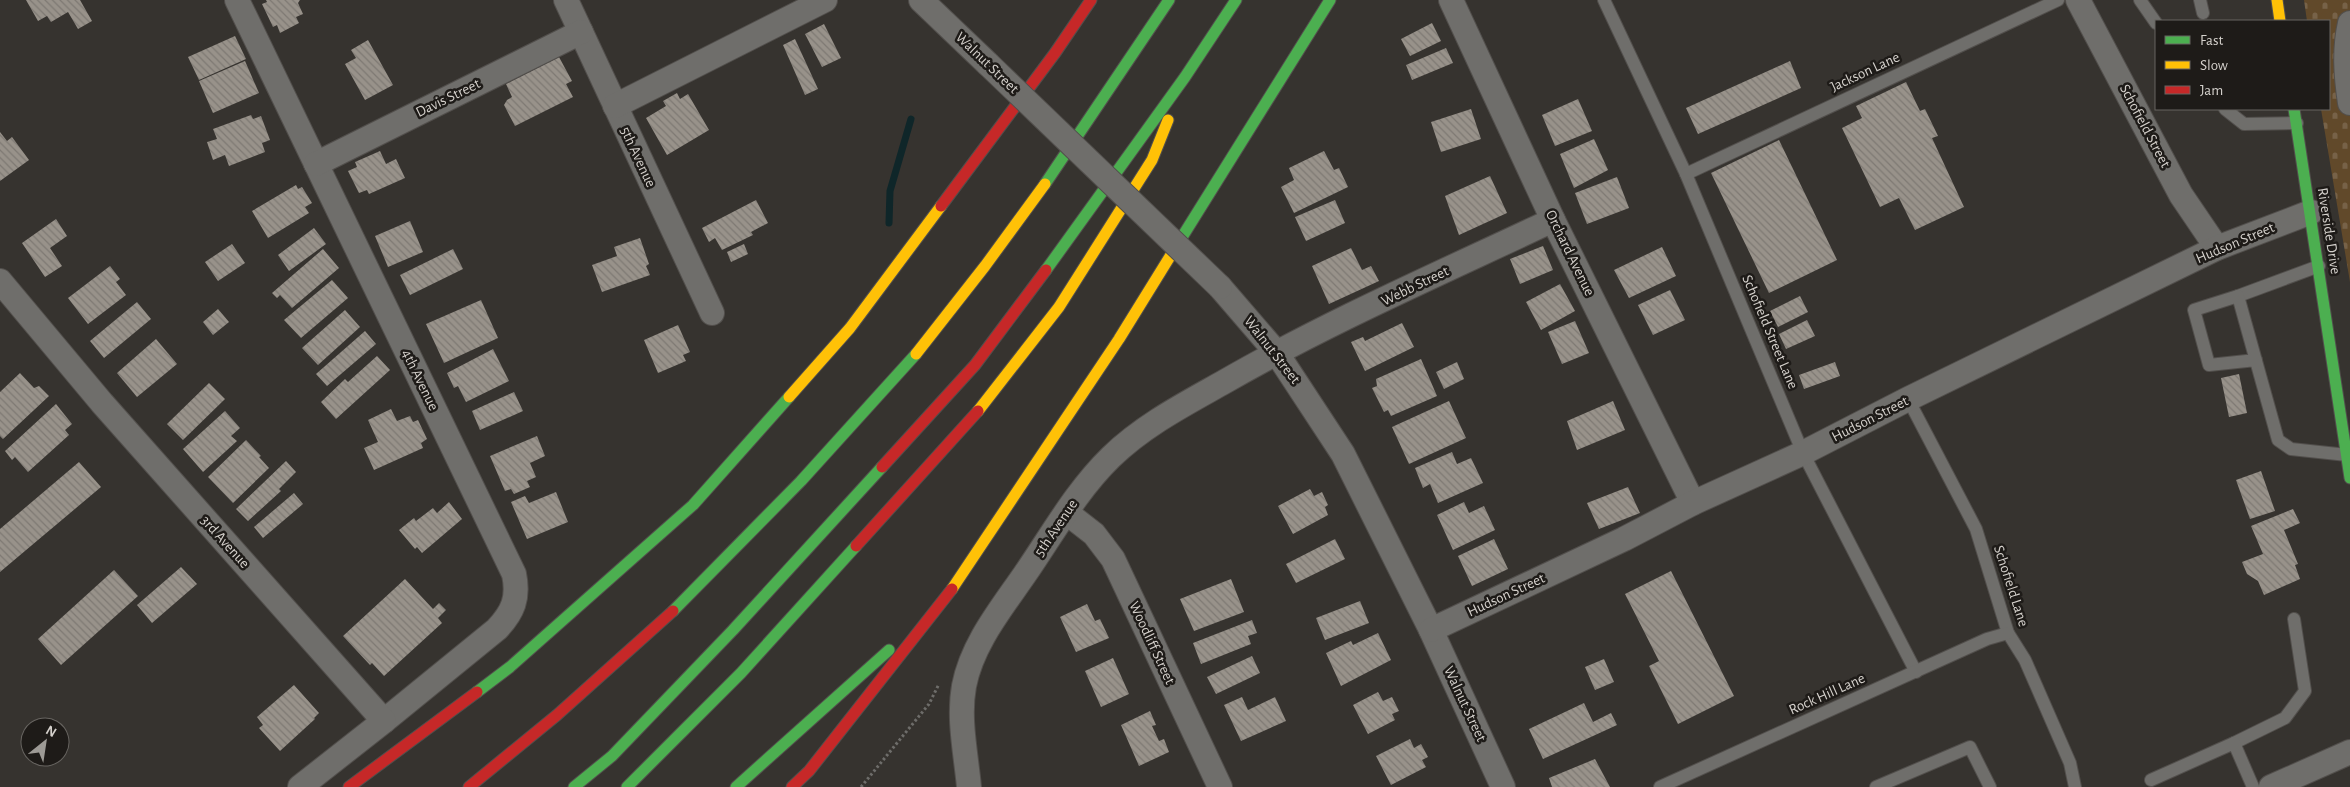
<svg xmlns="http://www.w3.org/2000/svg" width="2350" height="787" viewBox="0 0 2350 787" font-family="'Alegreya Sans',sans-serif">
<style>
.cemetery{fill:url(#cemetery-stones)}
.lines{fill:none;stroke-linecap:round;stroke-linejoin:round}
.stream{stroke:#0f2629;stroke-width:7}
.building{fill:url(#building-back-hatch)}
.lane-casing{stroke:#524f4c;stroke-width:14}
.street-casing{stroke:#524f4c;stroke-width:26}
.fast-casing{stroke:#524f4c;stroke-width:13}
.slow-casing{stroke:#524f4c;stroke-width:13}
.jam-casing{stroke:#524f4c;stroke-width:13}
.path{stroke:#6e6d6a;stroke-width:3;stroke-dasharray:2.5 2.5;stroke-linecap:butt}
.lane{stroke:#6f6e6b;stroke-width:12}
.street{stroke:#6f6e6b;stroke-width:24}
.fast{stroke:#4caf50;stroke-width:11}
.slow{stroke:#ffc107;stroke-width:11}
.jam{stroke:#c62828;stroke-width:11}
.street-bridge-casing{stroke:#524f4c;stroke-width:26;stroke-linecap:butt}
.street-bridge{stroke:#6f6e6b;stroke-width:24}
.labels{text-anchor:middle;dominant-baseline:central;stroke-width:5;stroke-linejoin:round;paint-order:stroke}
.street-label{font-size:15px;fill:#d5d1cc;stroke:#1e1b18}
</style>
<defs>
<pattern id="cemetery-stones" width="16" height="16" patternUnits="userSpaceOnUse" patternTransform="scale(1.25)"><rect width="16" height="16" fill="#61492a"/><path d="M2 7V4a2 2 0 0 1 4 0v3zM10 15v-3a2 2 0 0 1 4 0v3z" fill="#776248"/></pattern>
<pattern id="building-back-hatch" width="6" height="6" patternUnits="userSpaceOnUse" patternTransform="scale(1.25)"><rect width="6" height="6" fill="#98928a"/><path d="M-1 5l2 2M0 0l6 6M5-1l2 2" fill="none" stroke="#7e7973"/></pattern>
</defs>
<rect width="100%" height="100%" fill="#36332f"/>
<polygon class="cemetery" points="2304,0 2350,0 2350,282 2321,109 2329,109 2329,21 2307,21"/>
<g class="lines">
<polyline class="stream" points="889,223 890,191 911,119"/>
</g>
<g class="building">
<polygon points="26,0 80,0 92,21 78,29 68,12 51,22 47,16 38,21"/>
<polygon points="266,0 300,0 298,3 303,14 296,17 299,23 280,33 277,25 273,27 262,4 267,2"/>
<polygon points="1432,23 1441,41 1410,56 1401,39"/>
<polygon points="824,24 841,58 822,67 805,34"/>
<polygon points="235,36 246,59 199,80 188,57"/>
<polygon points="795,39 818,89 805,95 783,45"/>
<polygon points="368,40 393,85 365,100 345,64 356,58 351,50"/>
<polygon points="1446,48 1453,63 1412,80 1406,65"/>
<polygon points="559,57 572,81 566,84 573,97 515,126 504,105 507,100 512,97 506,84"/>
<polygon points="245,61 259,93 213,113 199,81"/>
<polygon points="1790,61 1801,88 1698,134 1686,108"/>
<polygon points="1906,82 1920,111 1925,109 1938,136 1932,138 1964,207 1915,230 1899,198 1880,207 1842,128 1862,118 1856,106"/>
<polygon points="677,93 680,99 688,94 709,130 667,155 646,118 666,106 663,101"/>
<polygon points="1578,99 1592,131 1555,146 1542,115"/>
<polygon points="1471,109 1481,139 1441,152 1431,122"/>
<polygon points="251,115 253,119 261,116 270,140 262,143 265,152 229,166 225,155 213,160 207,142 217,139 213,129"/>
<polygon points="0,132 7,141 12,137 29,160 0,181"/>
<polygon points="1594,139 1608,170 1574,188 1560,154"/>
<polygon points="1779,140 1837,260 1769,293 1711,173"/>
<polygon points="380,151 386,164 396,159 405,178 369,194 367,190 359,193 348,171 357,167 355,162"/>
<polygon points="1324,151 1334,170 1339,168 1348,187 1294,213 1281,187 1294,180 1289,168"/>
<polygon points="1490,176 1507,213 1459,235 1445,196"/>
<polygon points="1617,177 1629,208 1587,224 1575,193"/>
<polygon points="296,185 298,189 302,187 312,203 305,207 309,213 268,238 252,211"/>
<polygon points="756,200 768,223 751,232 753,235 722,250 715,238 709,242 702,228"/>
<polygon points="1335,200 1345,223 1306,241 1295,217"/>
<polygon points="56,219 67,236 50,248 62,266 45,277 22,243"/>
<polygon points="410,221 423,252 388,267 375,236"/>
<polygon points="314,228 326,244 289,271 278,255"/>
<polygon points="640,238 649,264 646,266 650,275 602,292 592,265 617,256 614,247"/>
<polygon points="232,244 245,263 218,281 205,262"/>
<polygon points="744,244 748,254 731,262 727,252"/>
<polygon points="1543,246 1553,270 1520,284 1510,259"/>
<polygon points="1662,247 1676,276 1629,298 1614,270"/>
<polygon points="1351,248 1362,270 1371,266 1379,281 1329,304 1312,266"/>
<polygon points="323,249 339,268 292,308 280,295 277,298 272,293"/>
<polygon points="453,249 463,269 410,295 400,275"/>
<polygon points="110,266 120,279 116,282 126,295 88,324 68,298"/>
<polygon points="332,280 348,298 301,338 284,320"/>
<polygon points="1560,284 1575,311 1541,330 1526,302"/>
<polygon points="1670,290 1685,320 1653,335 1638,305"/>
<polygon points="1800,296 1808,312 1778,327 1770,311"/>
<polygon points="481,300 498,338 444,363 426,324"/>
<polygon points="137,302 151,319 104,358 90,341"/>
<polygon points="218,309 229,322 213,335 203,322"/>
<polygon points="345,310 360,327 318,365 302,348"/>
<polygon points="1807,320 1815,336 1786,349 1779,334"/>
<polygon points="1575,321 1589,353 1562,364 1548,332"/>
<polygon points="1402,323 1414,347 1365,371 1351,342 1363,337 1365,341"/>
<polygon points="678,325 690,352 683,355 686,361 658,373 644,340"/>
<polygon points="365,331 376,344 327,386 316,374"/>
<polygon points="156,339 177,364 137,397 117,373"/>
<polygon points="493,349 509,381 466,402 458,386 454,388 447,373"/>
<polygon points="377,356 390,370 336,419 321,402 345,379 348,382"/>
<polygon points="1421,359 1437,396 1391,416 1388,410 1384,412 1372,388 1377,386 1376,379"/>
<polygon points="1457,362 1464,379 1444,389 1436,372"/>
<polygon points="1835,362 1840,376 1804,389 1799,375"/>
<polygon points="20,373 34,388 39,386 49,396 3,439 0,436 0,392"/>
<polygon points="2239,374 2247,413 2229,417 2221,378"/>
<polygon points="209,383 225,399 183,440 167,424"/>
<polygon points="514,392 523,411 480,430 472,411"/>
<polygon points="1449,401 1466,438 1409,464 1392,427"/>
<polygon points="1613,401 1625,430 1577,450 1567,421"/>
<polygon points="56,404 72,424 65,430 69,435 28,472 15,457 12,460 5,451"/>
<polygon points="391,409 397,421 410,416 413,422 418,420 427,439 421,443 423,448 374,470 364,448 378,442 368,420"/>
<polygon points="225,411 240,428 231,436 237,441 203,472 183,449"/>
<polygon points="537,436 545,456 530,463 536,477 527,481 530,487 514,494 511,489 505,491 490,456"/>
<polygon points="246,440 261,456 259,457 269,468 233,503 208,477"/>
<polygon points="1452,452 1457,464 1471,458 1483,483 1438,503 1430,484 1423,488 1415,468"/>
<polygon points="286,461 296,472 279,489 281,491 248,521 236,509"/>
<polygon points="79,462 101,487 0,572 0,529"/>
<polygon points="2261,471 2275,511 2250,519 2236,480"/>
<polygon points="1628,487 1640,513 1599,529 1587,503"/>
<polygon points="1310,489 1314,496 1322,492 1328,505 1325,507 1328,515 1293,534 1278,506"/>
<polygon points="556,492 568,522 527,539 511,502 525,496 529,503"/>
<polygon points="294,493 303,504 263,538 254,527"/>
<polygon points="449,502 462,519 422,553 417,547 415,549 399,530 414,518 416,521 433,508 437,513"/>
<polygon points="1464,502 1469,513 1484,506 1495,530 1453,550 1437,515"/>
<polygon points="2293,509 2300,523 2284,530 2298,564 2295,565 2300,579 2264,595 2258,581 2247,574 2242,562 2263,554 2251,526"/>
<polygon points="1335,539 1345,559 1296,583 1286,564"/>
<polygon points="1494,539 1508,569 1472,586 1458,556"/>
<polygon points="181,567 197,584 152,623 137,605"/>
<polygon points="114,570 138,596 61,665 38,639"/>
<polygon points="1671,571 1734,696 1678,724 1649,666 1659,661 1625,594"/>
<polygon points="405,579 433,609 439,603 446,610 438,618 442,623 384,676 372,663 370,665 343,636"/>
<polygon points="1231,579 1244,612 1194,631 1180,599"/>
<polygon points="1360,601 1369,623 1325,640 1316,618"/>
<polygon points="1087,604 1095,621 1100,619 1109,638 1076,652 1060,617"/>
<polygon points="1252,620 1257,633 1248,636 1251,644 1201,664 1193,643"/>
<polygon points="1378,633 1391,660 1341,686 1326,653 1351,641 1353,645"/>
<polygon points="1252,656 1260,673 1216,694 1207,677"/>
<polygon points="1113,658 1129,694 1101,707 1085,671"/>
<polygon points="1604,659 1614,682 1595,690 1585,667"/>
<polygon points="294,685 319,713 314,718 315,719 280,751 259,728 263,725 257,717"/>
<polygon points="1378,692 1383,701 1392,697 1399,711 1392,714 1395,720 1368,734 1353,705"/>
<polygon points="1242,697 1248,710 1275,697 1286,721 1241,741 1224,705"/>
<polygon points="1584,703 1593,722 1611,713 1617,725 1543,759 1529,729"/>
<polygon points="1150,711 1156,725 1152,726 1159,741 1164,739 1169,752 1139,766 1121,725"/>
<polygon points="1410,739 1414,748 1421,744 1428,757 1422,760 1426,767 1391,785 1376,756"/>
<polygon points="1595,759 1610,787 1552,787 1549,778"/>
</g>
<g class="lines">
<defs>
<g id="lane">
<polyline points="1604,0 1686,174 1803,453 1916,672"/>
<polyline points="2140,0 2156,23"/>
<polyline points="2200,0 2203,13"/>
<polyline points="2225,109 2244,124 2297,123"/>
<polyline points="1686,174 2058,0"/>
<polyline points="2238,296 2319,266"/>
<polyline points="2256,360 2209,365 2194,310 2238,296 2278,440 2291,449 2347,455"/>
<polyline points="1908,399 1976,529 2008,633 2025,660 2070,763 2075,787"/>
<polyline points="2234,743 2285,718 2305,691 2294,619"/>
<polyline points="2151,780 2234,743 2253,787"/>
<polyline points="1660,787 1987,639 2008,633"/>
<polyline points="1876,787 1970,747 1990,787"/>
</g>
<g id="street">
<path d="M 237,0 L 514,574 C 519,598 513,612 497,629 L 384,721"/>
<polyline points="566,0 712,313"/>
<polyline points="921,0 988,64"/>
<polyline points="1451,0 1553,220 1693,503"/>
<polyline points="2078,0 2181,195 2217,248"/>
<path d="M 2350,23 C 2344,50 2346,76 2350,103"/>
<polyline points="615,106 825,0"/>
<polyline points="316,164 581,32"/>
<polyline points="0,281 102,403 384,721 300,787"/>
<polyline points="1220,287 1276,352 1343,454 1431,630 1503,787"/>
<polyline points="1067,513 1094,534 1113,559 1220,787"/>
<polyline points="1431,630 1624,539 1693,503 1803,453 1908,399 2217,248 2311,212"/>
<path d="M 969,787 C 966,754 958,719 964,686 C 972,644 1001,609 1025,574 C 1052,535 1076,491 1111,457 C 1144,425 1185,404 1224,382 C 1330,321 1443,272 1553,220"/>
<polyline points="2271,787 2350,752"/>
</g>
<g id="fast">
<polyline points="2294,109 2350,478"/>
<polyline points="1045,184 1169,0"/>
<polyline points="1174,250 1330,0"/>
<polyline points="1046,270 1185,77 1236,0"/>
<polyline points="673,611 801,481 916,354"/>
<polyline points="477,692 510,667 693,505 789,397"/>
<polyline points="574,787 612,756 733,630 882,467"/>
<polyline points="627,787 741,673 856,546"/>
<polyline points="736,787 889,650"/>
</g>
<g id="slow">
<polyline points="2277,0 2280,21"/>
<polyline points="916,354 985,266 1045,184"/>
<polyline points="789,397 850,328 941,206"/>
<polyline points="978,411 1059,307 1152,160 1168,120"/>
<polyline points="952,589 1119,339 1174,250"/>
</g>
<g id="jam">
<polyline points="941,206 1055,53 1091,0"/>
<polyline points="882,467 975,365 1046,270"/>
<polyline points="856,546 978,411"/>
<polyline points="349,787 477,692"/>
<polyline points="469,787 557,715 673,611"/>
<polyline points="792,787 809,771 952,589"/>
</g>
</defs>
<use href="#lane" class="lane-casing"/>
<use href="#street" class="street-casing"/>
<use href="#fast" class="fast-casing"/>
<use href="#slow" class="slow-casing"/>
<use href="#jam" class="jam-casing"/>
<polyline class="path" points="861,787 929,704 939,684"/>
<use href="#lane" class="lane"/>
<use href="#street" class="street"/>
<use href="#fast" class="fast"/>
<use href="#slow" class="slow"/>
<use href="#jam" class="jam"/>
<defs>
<polyline id="street-bridge" points="988,64 1220,287"/>
</defs>
<use href="#street-bridge" class="street-bridge-casing"/>
<use href="#street-bridge" class="street-bridge"/>
</g>
<g class="labels">
<g class="street-label">
<text transform="translate(987 63) rotate(44)">Walnut Street</text>
<text transform="translate(1865 72) rotate(-25)">Jackson Lane</text>
<text transform="translate(448 98) rotate(-26)">Davis Street</text>
<text transform="translate(2145 126) rotate(62)">Schofield Street</text>
<text transform="translate(638 157) rotate(65)">5th Avenue</text>
<text transform="translate(2329 231) rotate(81)">Riverside Drive</text>
<text transform="translate(2235 243) rotate(-23)">Hudson Street</text>
<text transform="translate(1570 253) rotate(64)">Orchard Avenue</text>
<text transform="translate(1415 286) rotate(-26)">Webb Street</text>
<text transform="translate(1770 332) rotate(67)">Schofield Street Lane</text>
<text transform="translate(1272 350) rotate(52)">Walnut Street</text>
<text transform="translate(420 380) rotate(64)">4th Avenue</text>
<text transform="translate(1870 419) rotate(-27)">Hudson Street</text>
<text transform="translate(1056 528) rotate(-56)">5th Avenue</text>
<text transform="translate(225 542) rotate(48)">3rd Avenue</text>
<text transform="translate(2011 586) rotate(72)">Schofield Lane</text>
<text transform="translate(1506 595) rotate(-25)">Hudson Street</text>
<text transform="translate(1152 643) rotate(65)">Woodliff Street</text>
<text transform="translate(1827 694) rotate(-24)">Rock Hill Lane</text>
<text transform="translate(1465 704) rotate(65)">Walnut Street</text>
</g>
</g>
<rect x="2155" y="20" width="175" height="90" fill="#1e1b18" stroke="#676460"/>
<rect x="2165" y="36" width="25" height="8" fill="#4caf50" stroke="#676460"/>
<text x="2200" y="45" font-size="15" fill="#d5d1cc">Fast</text>
<rect x="2165" y="61" width="25" height="8" fill="#ffc107" stroke="#676460"/>
<text x="2200" y="70" font-size="15" fill="#d5d1cc">Slow</text>
<rect x="2165" y="86" width="25" height="8" fill="#c62828" stroke="#676460"/>
<text x="2200" y="95" font-size="15" fill="#d5d1cc">Jam</text>
<g transform="translate(45 742) rotate(30)"><circle r="24" fill="#1e1b18" stroke="#676460"/>
<path d="M0-4L9 19L0 12L-9 19Z" fill="#9d9a95"/>
<text y="-8" font-size="14" font-weight="bold" text-anchor="middle" fill="#d5d1cc">N</text>
</g>
</svg>
